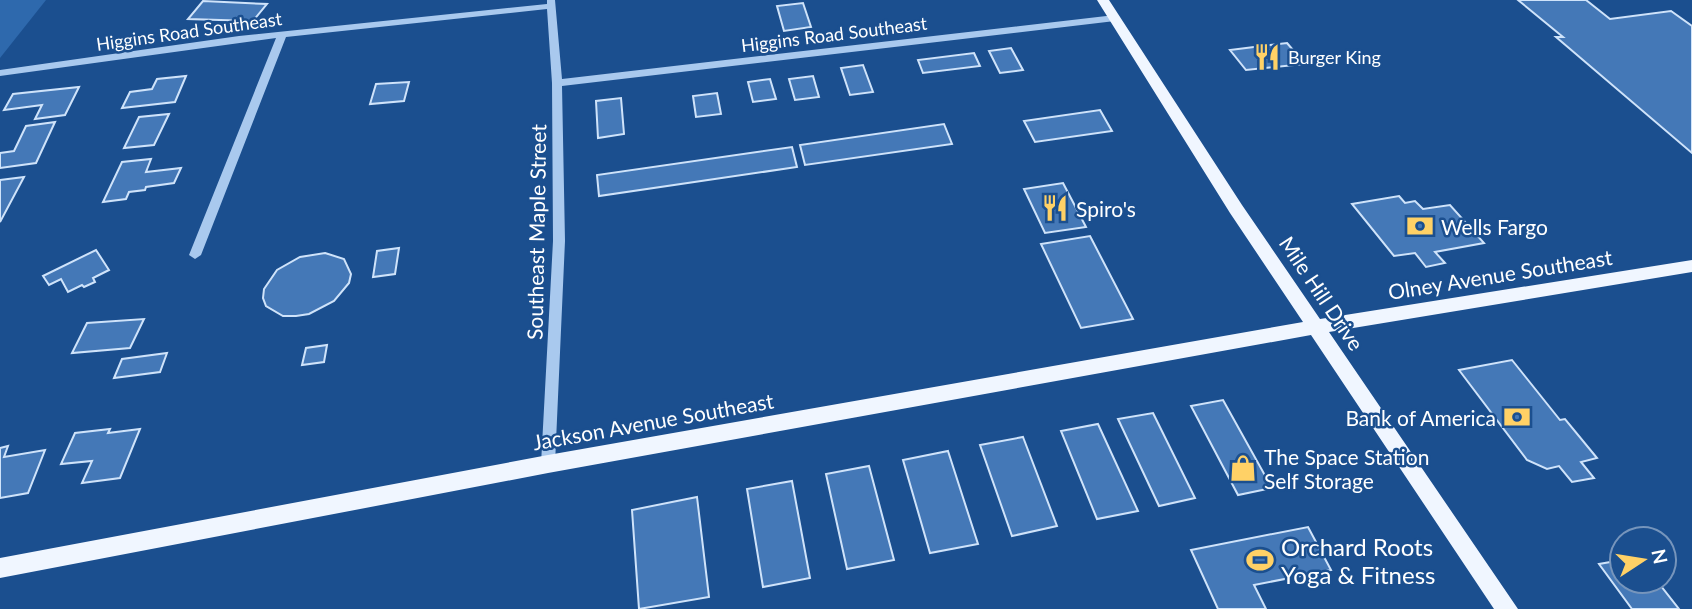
<svg xmlns="http://www.w3.org/2000/svg" width="1692" height="609" viewBox="0 0 1692 609" font-family="Lato,sans-serif">
<style>
.green{fill:#2e69ad}
.building{fill:#4478b7;stroke:#cfe3fa;stroke-width:2}
.lines{fill:none;stroke-linecap:round;stroke-linejoin:round}
.minor{fill:#a9c9ee;fill-rule:evenodd}
.major{fill:#f0f6ff;fill-rule:evenodd}
.labels{text-anchor:middle;dominant-baseline:central;stroke-width:5;stroke-linejoin:round;paint-order:stroke}
.far-street-label{font-size:18px;fill:#fff;stroke:#1b4f8f}
.far-poi-label{font-size:18px;fill:#fff;stroke:#1b4f8f;text-anchor:start}
.poi-label{font-size:21px;fill:#fff;stroke:#1b4f8f;text-anchor:start}
.street-label{font-size:21px;fill:#fff;stroke:#1b4f8f}
.near-poi-label{font-size:24px;fill:#fff;stroke:#1b4f8f;text-anchor:start}
</style>
<rect width="100%" height="100%" fill="#1b4f8f"/>
<polygon class="green" points="0,0 46,0 0,58"/>
<g class="building">
<polygon points="1518,0 1586,0 1610,19 1671,11 1692,26 1692,153 1556,37 1563,37"/>
<polygon points="203,1 267,4 253,21 188,19"/>
<polygon points="803,3 811,27 784,31 777,6"/>
<polygon points="1287,43 1305,64 1246,70 1230,50"/>
<polygon points="1011,48 1023,70 1000,73 989,51"/>
<polygon points="974,53 980,66 923,73 918,60"/>
<polygon points="863,65 873,92 850,95 841,68"/>
<polygon points="186,76 175,102 122,108 130,92 152,89 157,79"/>
<polygon points="813,76 819,97 795,100 789,79"/>
<polygon points="770,79 776,99 753,102 748,82"/>
<polygon points="409,82 404,101 370,104 376,84"/>
<polygon points="79,87 65,115 35,119 42,105 4,110 13,94"/>
<polygon points="717,93 721,114 696,117 693,96"/>
<polygon points="621,98 624,134 598,138 596,101"/>
<polygon points="1100,110 1112,131 1035,142 1024,121"/>
<polygon points="169,114 154,145 124,148 139,117"/>
<polygon points="55,122 36,163 0,168 0,153 14,151 26,126"/>
<polygon points="944,124 952,144 805,165 800,145"/>
<polygon points="792,147 797,167 599,196 597,175"/>
<polygon points="151,159 146,172 181,168 174,183 146,187 145,190 129,192 126,199 103,202 122,162"/>
<polygon points="24,177 0,222 0,180"/>
<polygon points="1063,183 1086,227 1045,233 1024,189"/>
<polygon points="1399,196 1405,203 1415,201 1423,209 1450,205 1484,243 1435,252 1445,263 1426,267 1415,253 1394,256 1352,204"/>
<polygon points="1090,236 1133,319 1081,328 1041,244"/>
<polygon points="399,248 395,274 373,277 377,251"/>
<polygon points="96,250 109,270 93,278 95,282 84,287 82,285 68,292 61,279 49,285 43,276"/>
<polygon points="325,253 344,259 351,274 349,283 334,301 309,314 296,316 283,316 266,306 263,298 264,289 277,270 300,257"/>
<polygon points="144,319 130,348 72,353 87,323"/>
<polygon points="327,345 324,362 302,365 306,348"/>
<polygon points="167,353 160,372 114,378 122,359"/>
<polygon points="1512,360 1560,420 1565,419 1597,458 1581,462 1594,478 1572,482 1559,466 1547,469 1527,460 1459,370"/>
<polygon points="1223,400 1272,488 1238,495 1191,406"/>
<polygon points="1153,413 1195,498 1159,506 1118,419"/>
<polygon points="1098,424 1138,511 1097,519 1061,431"/>
<polygon points="110,429 108,433 140,429 120,478 82,483 92,461 61,464 75,433"/>
<polygon points="1023,437 1057,526 1012,536 980,445"/>
<polygon points="8,446 4,457 45,450 28,493 0,498 0,448"/>
<polygon points="948,451 978,544 930,553 903,460"/>
<polygon points="869,466 894,560 847,569 826,474"/>
<polygon points="792,481 810,578 763,587 747,489"/>
<polygon points="697,497 709,597 639,609 632,510"/>
<polygon points="1308,527 1331,570 1254,585 1266,609 1218,609 1191,550"/>
<polygon points="1622,560 1622,581 1657,581 1679,609 1632,609 1599,564"/>
</g>
<g class="lines">
<polygon class="minor" points="547,0 555,0 562,79 1115,15 1120,18 1115,21 562,86 565,241 555,464 553,468 548,470 543,468 541,464 553,241 552,83 547,9 286,37 201,255 195,259 189,255 276,38 0,76 0,70 239,36 547,4"/>
<polygon class="major" points="1097,0 1109,0 1242,205 1320,319 1692,260 1692,272 1329,332 1518,609 1494,609 1311,335 548,473 0,578 0,558 548,455 1303,322 1230,213"/>
</g>
<defs>
<symbol id="restaurant-bare" viewBox="-9 -9 18 18"><path d="M-5-6h1v4h1v-4h1v4h1v-4h1v5L-1.5 .5V6h-2V.5L-5-1ZM5-6V6H3V1.5H1.5Q1.5-4 5-6Z" fill="#ffd166" stroke="#1b4f8f" stroke-width="2.5" paint-order="stroke"/></symbol>
<symbol id="bank-bare" viewBox="-9 -9 18 18"><path d="M-6-4H6V4H-6ZM0-2.3a2.3 2.3 0 1 0 0 4.6a2.3 2.3 0 1 0 0-4.6Z" fill="#ffd166" stroke="#1b4f8f" stroke-width="2.5" paint-order="stroke"/></symbol>
<symbol id="shop-bare" viewBox="-9 -9 18 18"><path d="M-5-2.5h2.3a2.7 3.5 0 0 1 5.4 0H5L5.5 6h-11ZM-1.5-2.5h3a1.5 2.3 0 0 0-3 0Z" fill="#ffd166" stroke="#1b4f8f" stroke-width="2.5" paint-order="stroke"/></symbol>
<symbol id="stadium-bare" viewBox="-9 -9 18 18"><path d="M0-5a6.5 5 0 1 0 0 10a6.5 5 0 1 0 0-10ZM-3.5-1.8h7v3.6h-7Z" fill="#ffd166" stroke="#1b4f8f" stroke-width="2.5" paint-order="stroke"/></symbol>
</defs>
<g fill-rule="evenodd">
<use href="#restaurant-bare" x="1248" y="38" width="38" height="38"/>
<use href="#restaurant-bare" x="1036" y="189" width="38" height="38"/>
<use href="#bank-bare" x="1401" y="207" width="38" height="38"/>
<use href="#bank-bare" x="1498" y="398" width="38" height="38"/>
<use href="#shop-bare" x="1224" y="449" width="38" height="38"/>
<use href="#stadium-bare" x="1241" y="541" width="38" height="38"/>
</g>
<g class="labels">
<g class="far-street-label">
<text transform="translate(189 31) rotate(-8)">Higgins Road Southeast</text>
<text transform="translate(834 34) rotate(-7)">Higgins Road Southeast</text>
</g>
<g class="far-poi-label">
<text x="1288" y="57">Burger King</text>
</g>
<g class="poi-label">
<text x="1076" y="208">Spiro's</text>
<text x="1441" y="226">Wells Fargo</text>
<text x="1496" y="417" text-anchor="end">Bank of America</text>
<text x="1264" y="456">The Space Station<tspan x="1264" dy="24">Self Storage</tspan></text>
</g>
<g class="street-label">
<text transform="translate(536 232) rotate(-89)">Southeast Maple Street</text>
<text transform="translate(1500 274) rotate(-9)">Olney Avenue Southeast</text>
<text transform="translate(1322 293) rotate(56)">Mile Hill Drive</text>
<text transform="translate(653 421) rotate(-10)">Jackson Avenue Southeast</text>
</g>
<g class="near-poi-label">
<text x="1281" y="546">Orchard Roots<tspan x="1281" dy="28">Yoga &amp; Fitness</tspan></text>
</g>
</g>
<g transform="translate(1643 560) rotate(78)"><circle r="33" fill="#1b4f8f" stroke="#7695bc" stroke-width="2"/>
<path d="M0-5L12 26L0 18L-12 26Z" fill="#ffd166"/>
<text y="-10" font-size="19" font-weight="bold" text-anchor="middle" fill="#ffffff">N</text>
</g>
</svg>
